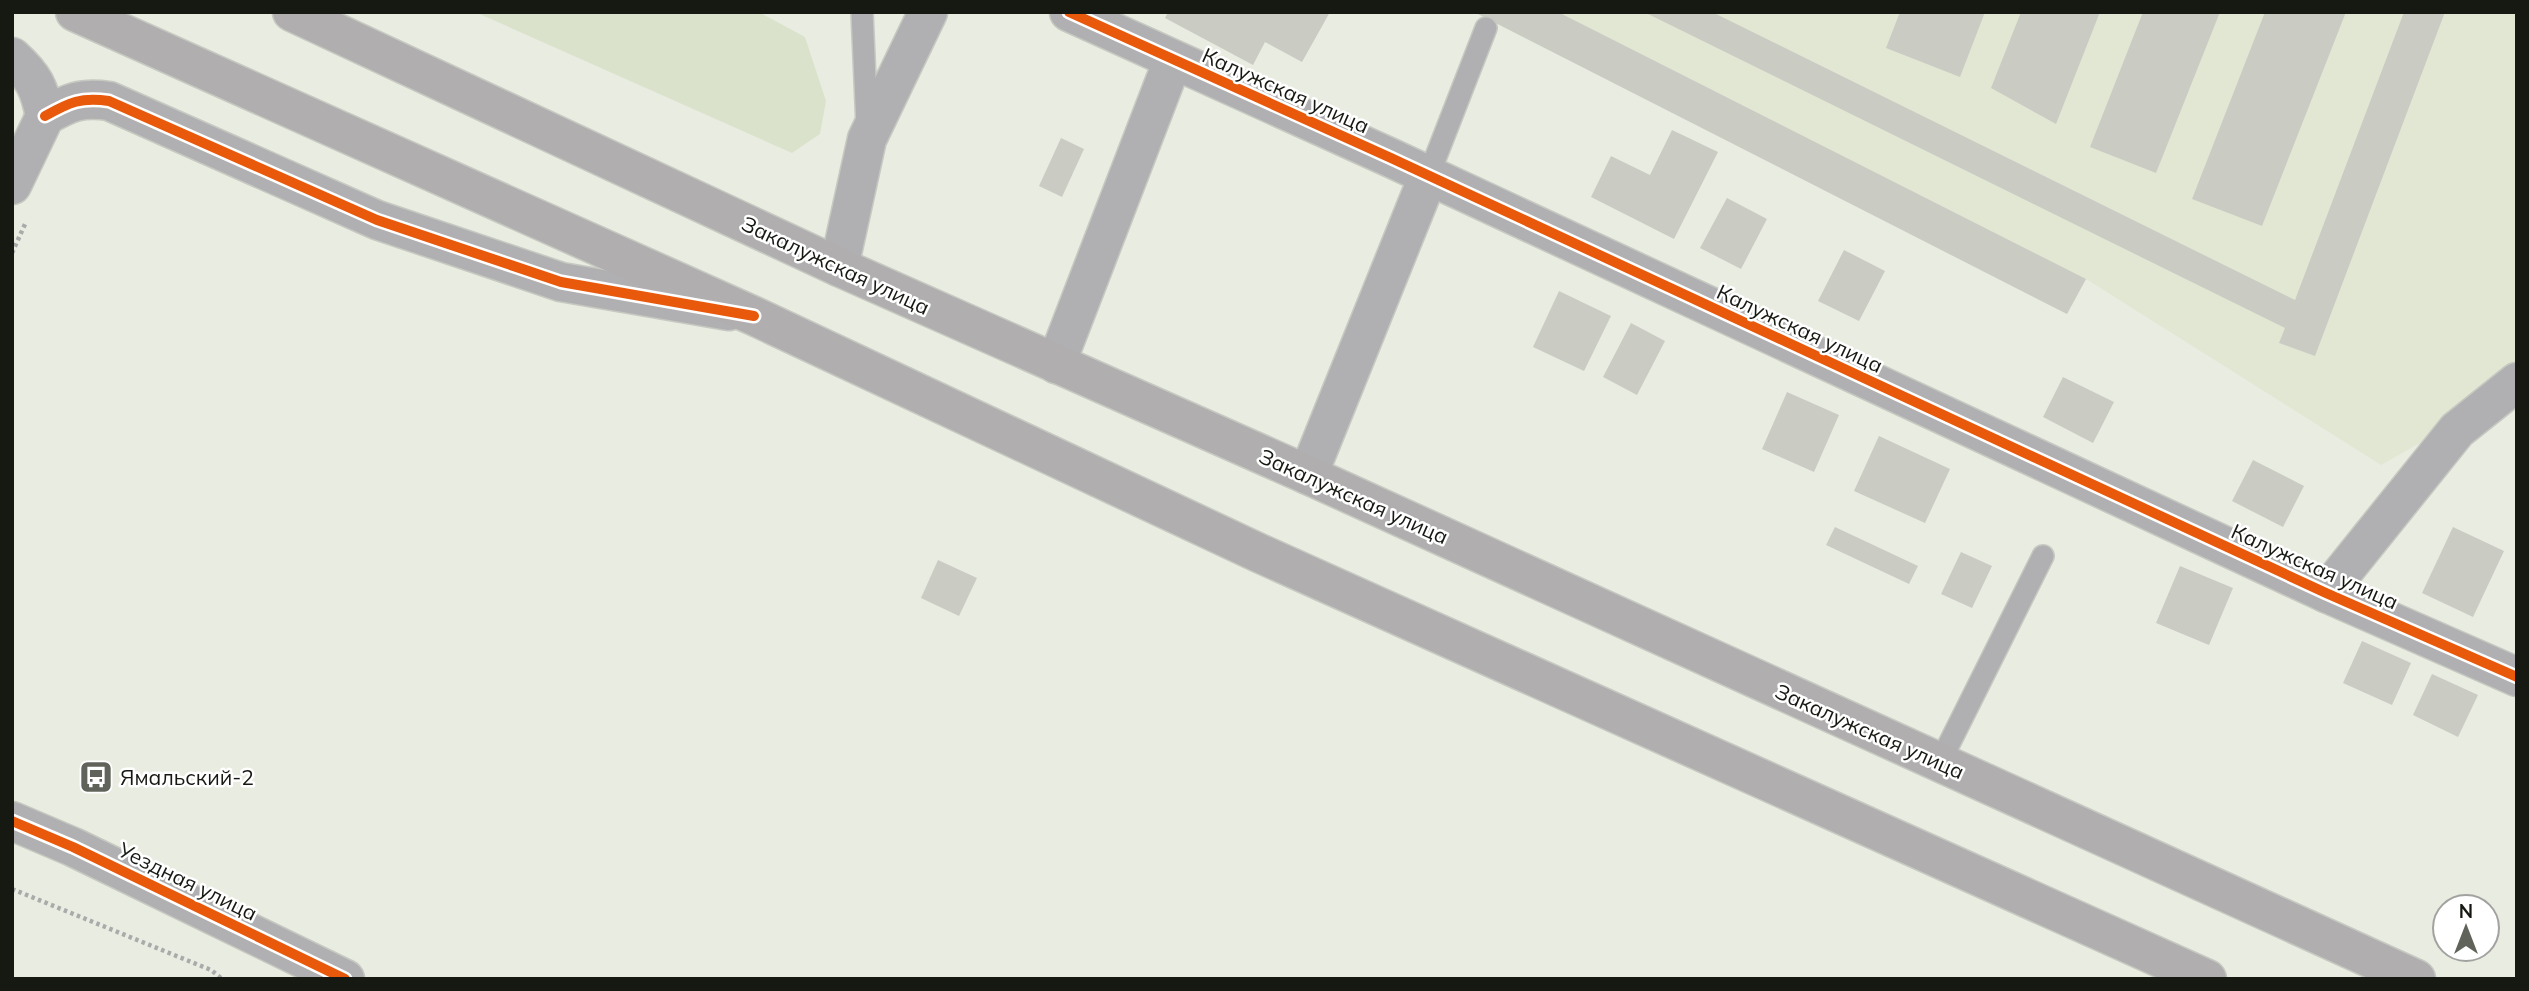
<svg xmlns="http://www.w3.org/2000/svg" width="2529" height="991" viewBox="0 0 2529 991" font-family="Mulish,sans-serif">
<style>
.built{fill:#e1e7d3}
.green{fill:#dbe2cc}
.building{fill:#caccc4}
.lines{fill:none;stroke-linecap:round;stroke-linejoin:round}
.service-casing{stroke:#c6c9c1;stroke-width:24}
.minor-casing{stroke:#c6c9c1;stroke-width:41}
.tertiary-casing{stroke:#c6c9c1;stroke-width:41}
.trunk-casing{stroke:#c6c9c1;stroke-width:41}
.path{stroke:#a9aaaa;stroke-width:4.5;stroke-dasharray:3.5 3.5;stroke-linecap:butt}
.service{stroke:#b0b0b2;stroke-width:21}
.minor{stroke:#b0b0b2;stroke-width:38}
.tertiary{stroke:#b0b0b2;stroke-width:38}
.trunk{stroke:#b0aeaf;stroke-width:38}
.cycleway-casing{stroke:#fff;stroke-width:15}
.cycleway{stroke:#e8590c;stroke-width:10}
.labels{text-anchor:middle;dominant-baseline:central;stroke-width:5;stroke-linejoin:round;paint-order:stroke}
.street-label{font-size:21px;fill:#161912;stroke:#fff}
.poi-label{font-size:21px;fill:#161912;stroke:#fff;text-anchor:start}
</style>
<rect width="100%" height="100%" fill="#e9ece1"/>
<polygon class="built" points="1509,12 2517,12 2517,388 2381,465 2086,279 2067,314 1502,26"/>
<polygon class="green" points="475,12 759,12 805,37 826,101 820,134 792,153"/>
<g class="building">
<polygon points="1168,12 1330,12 1302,62 1265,42 1253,65 1165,18"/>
<polygon points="1474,12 1558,12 2086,279 2067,314"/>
<polygon points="1644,12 1712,12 2295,300 2404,12 2445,12 2315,356 2279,343 2285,328"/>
<polygon points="1900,12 1985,12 1960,77 1886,48"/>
<polygon points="2021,12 2100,12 2056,124 1991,88"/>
<polygon points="2143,12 2220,12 2156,173 2090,147"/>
<polygon points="2265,12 2346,12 2262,226 2192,199"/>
<polygon points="1672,130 1718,152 1674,239 1591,197 1611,156 1650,175"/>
<polygon points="1061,138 1084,149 1062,197 1039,186"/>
<polygon points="1727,198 1767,219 1741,269 1700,248"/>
<polygon points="1844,250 1885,271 1859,321 1818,301"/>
<polygon points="1559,291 1611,316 1584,371 1533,347"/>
<polygon points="1631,323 1665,341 1637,395 1603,377"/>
<polygon points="2063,377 2114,402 2093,443 2043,417"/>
<polygon points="1787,392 1839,415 1814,472 1762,449"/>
<polygon points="1879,436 1950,469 1925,523 1854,491"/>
<polygon points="2253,460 2304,486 2283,527 2232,501"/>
<polygon points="1835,527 1918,566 1909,584 1826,545"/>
<polygon points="2453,527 2504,551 2473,617 2422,593"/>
<polygon points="1961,552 1992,566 1972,608 1941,594"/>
<polygon points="938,560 977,578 959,616 921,598"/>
<polygon points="2180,566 2233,588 2209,645 2156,623"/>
<polygon points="2362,641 2411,663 2392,705 2343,683"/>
<polygon points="2432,674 2478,695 2458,737 2413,715"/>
</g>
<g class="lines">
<defs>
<g id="service">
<polyline points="862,12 867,126"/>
<polyline points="1428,177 1486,28"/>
<polyline points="1940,762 2043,556"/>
</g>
<g id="minor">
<polyline points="1069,12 1391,158 2326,593 2517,677"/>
<path d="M 12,57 C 34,77 39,87 45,116"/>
<path d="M 45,116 C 70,102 81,97 109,101 L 377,220 L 561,282 L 729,311"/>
<polyline points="12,185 45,116"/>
<polyline points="839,267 867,139 928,12"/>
<polyline points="1056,364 1173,60"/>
<polyline points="1308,475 1428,177"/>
<polyline points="2326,593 2457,430 2517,382"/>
</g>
<polyline id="tertiary" points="12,821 73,847 345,979"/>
<g id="trunk">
<polyline points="75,12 754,316 1259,553 2207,979"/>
<polyline points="292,12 839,267 1308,475 2416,979"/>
</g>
</defs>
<use href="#service" class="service-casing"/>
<use href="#minor" class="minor-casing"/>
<use href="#tertiary" class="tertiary-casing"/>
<use href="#trunk" class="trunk-casing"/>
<g class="path">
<polyline points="12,253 26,222"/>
<polyline points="12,889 211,970 222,979"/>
</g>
<use href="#service" class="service"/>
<use href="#minor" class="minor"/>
<use href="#tertiary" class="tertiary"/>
<use href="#trunk" class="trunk"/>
<defs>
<g id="cycleway">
<polyline points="1069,12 1391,158 2326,593 2517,677"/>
<path d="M 45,116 C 70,102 81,97 109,101 L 377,220 L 561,282 L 754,316"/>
<polyline points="12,821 73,847 345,979"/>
</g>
</defs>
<use href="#cycleway" class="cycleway-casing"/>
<use href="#cycleway" class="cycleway"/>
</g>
<defs>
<symbol id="bus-square" viewBox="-11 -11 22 22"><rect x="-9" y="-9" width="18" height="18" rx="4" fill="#60635a" stroke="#fff"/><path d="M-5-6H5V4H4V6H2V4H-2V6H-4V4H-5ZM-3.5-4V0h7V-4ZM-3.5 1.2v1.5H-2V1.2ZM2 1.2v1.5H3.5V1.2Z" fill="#fff"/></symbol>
</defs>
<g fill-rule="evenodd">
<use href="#bus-square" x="77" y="758" width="38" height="38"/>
</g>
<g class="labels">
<g class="street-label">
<text transform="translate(1286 90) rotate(24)">Калужская улица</text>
<text transform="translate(836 265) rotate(25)">Закалужская улица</text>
<text transform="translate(1800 328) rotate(25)">Калужская улица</text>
<text transform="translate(1354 496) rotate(24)">Закалужская улица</text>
<text transform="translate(2315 566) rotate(24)">Калужская улица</text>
<text transform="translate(1870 731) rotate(24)">Закалужская улица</text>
<text transform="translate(188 881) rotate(26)">Уездная улица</text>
</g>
<g class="poi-label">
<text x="120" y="777">Ямальский-2</text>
</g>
</g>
<rect width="2529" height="991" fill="none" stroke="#161912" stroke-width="28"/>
<g transform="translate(2466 928)"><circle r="33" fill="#ffffff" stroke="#a2a3a0" stroke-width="2"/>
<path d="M0-5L12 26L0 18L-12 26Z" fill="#60635a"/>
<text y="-10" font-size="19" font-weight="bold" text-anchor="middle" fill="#161912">N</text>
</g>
</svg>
